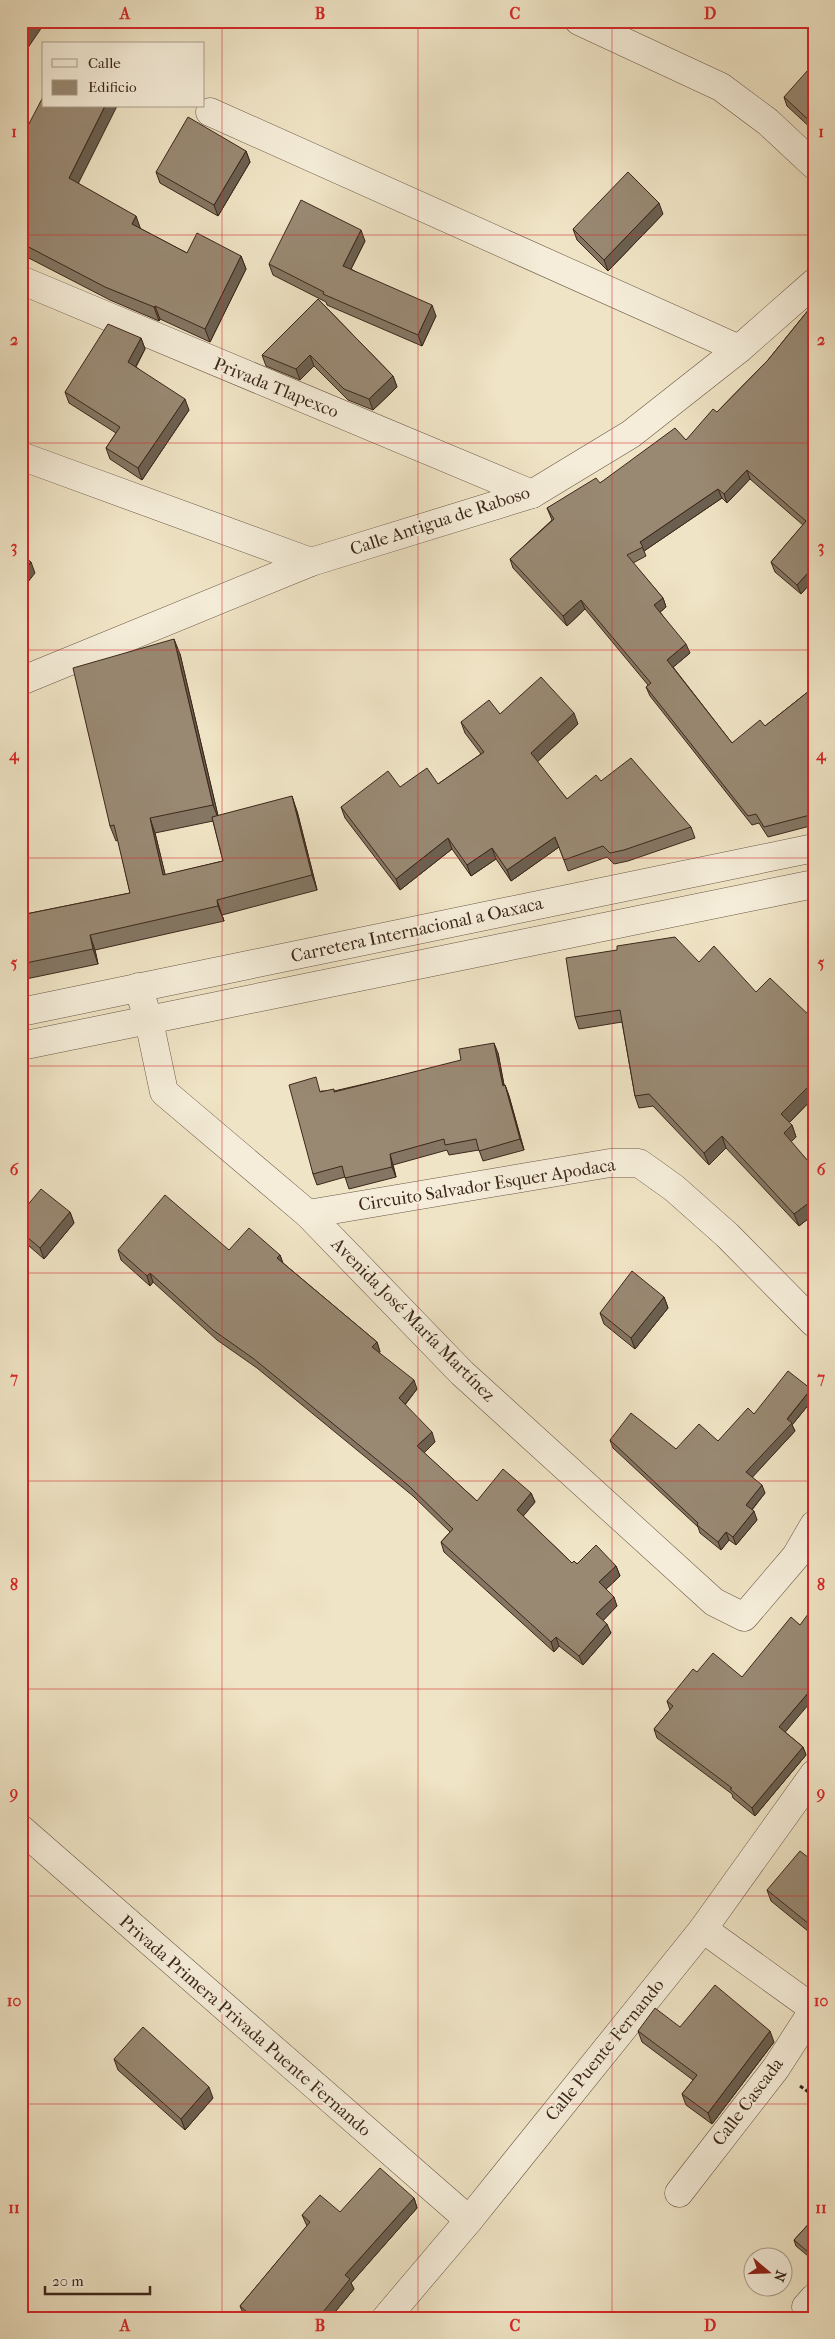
<svg xmlns="http://www.w3.org/2000/svg" width="835" height="2339" viewBox="0 0 835 2339" font-family="'IM FELL French Canon',serif">
<style>
.lines{fill:none;stroke-linecap:round;stroke-linejoin:round}
.minor-casing{stroke:#695646;stroke-width:29}
.tertiary-casing{stroke:#695646;stroke-width:29}
.path{stroke:#3c271b;stroke-width:3;stroke-dasharray:4 2.5;stroke-linecap:butt}
.minor{stroke:#f5edd9;stroke-width:28}
.tertiary{stroke:#f5edd9;stroke-width:28}
.wall{fill:#847663;stroke:#3c271b;fill-rule:evenodd}
.shaded-wall{fill:#6b6050;stroke:#3c271b}
.building{fill:#998973;stroke:#3c271b}
.grid{fill:none;stroke:#d62828;stroke-width:1;stroke-opacity:0.55}
.labels{text-anchor:middle;dominant-baseline:central;stroke-width:4;stroke-linejoin:round;paint-order:stroke}
.street-label{font-size:18px;fill:#3c271b;stroke:#f5edd9}
.neatline{fill:none;stroke:#d62828;stroke-width:2}
.grid-label{font-size:16px;text-anchor:middle;font-weight:bold;fill:#d62828}
</style>
<rect width="100%" height="100%" fill="#efe4c5"/>
<filter id="stains"><feTurbulence type="fractalNoise" baseFrequency=".004" numOctaves="4"/><feColorMatrix values="0 0 0 0 .2 0 0 0 0 .09 0 0 0 0 .02 0 0 0 .5 -.17"/></filter>
<radialGradient id="worn" r=".72"><stop offset=".6" stop-color="#630" stop-opacity="0"/><stop offset="1" stop-color="#630" stop-opacity=".3"/></radialGradient>
<g class="lines">
<defs>
<g id="minor">
<polyline points="579,21 721,87 768,122 814,165"/>
<polyline points="210,112 739,349"/>
<polyline points="21,280 532,494"/>
<polyline points="21,456 311,562"/>
<polyline points="21,681 311,562 532,494 631,434 739,349 814,283"/>
<polyline points="138,987 149,1021 164,1092 308,1214 462,1373 714,1602 744,1617 796,1556 814,1525"/>
<polyline points="308,1214 610,1163 639,1163 674,1188 727,1235 814,1323"/>
<polyline points="21,1829 469,2220"/>
<polyline points="703,1929 814,2009"/>
<polyline points="679,2193 776,2068 814,2009"/>
<polyline points="806,2307 814,2298"/>
<polyline points="386,2318 469,2220 703,1929 814,1774"/>
</g>
<g id="tertiary">
<polyline points="21,1012 814,848"/>
<polyline points="21,1046 814,884"/>
</g>
</defs>
<use href="#minor" class="minor-casing"/>
<use href="#tertiary" class="tertiary-casing"/>
<polyline class="path" points="800,2086 814,2096"/>
<use href="#minor" class="minor"/>
<use href="#tertiary" class="tertiary"/>
</g>
<g class="wall">
<polygon points="814,75 814,131 787,106 784,97"/>
<polygon points="21,139 78,183 141,229 187,253 241,256 246,269 210,342 160,319 159,321 110,300 21,254"/>
<polygon points="246,151 250,162 218,216 160,183 156,172"/>
<polygon points="663,214 608,271 577,240 573,229"/>
<polygon points="365,241 351,269 436,316 422,346 327,305 326,302 273,275 269,264"/>
<polygon points="318,299 393,376 397,387 373,410 348,400 314,366 300,380 266,366 262,355"/>
<polygon points="814,303 814,579 801,594 775,572 771,562 803,525 750,479 727,503 722,498 644,551 646,556 633,563 663,598 666,607 660,612 690,653 673,667 732,743 765,726 814,687 814,825 768,837 759,823 752,825 650,696 646,687 648,685 585,609 567,626 513,568 510,559 552,520 547,508 600,483 686,440 717,412 768,360"/>
<polygon points="141,338 145,349 136,367 189,410 142,480 110,459 106,448 116,433 69,403 65,392"/>
<path d="M 180,654 L 218,816 L 297,811 L 317,890 L 222,915 L 224,921 L 95,950 L 98,964 L 21,980 L 21,915 L 130,893 L 118,840 L 116,841 L 110,826 ZM 213,821 L 223,861 L 165,875 L 155,833 Z"/>
<polygon points="500,714 578,724 537,762 567,799 601,781 691,827 695,838 628,861 614,864 607,857 568,871 559,847 511,881 496,859 471,876 452,849 400,890 345,818 341,807 400,787 438,784 481,754 465,733 461,722"/>
<polygon points="699,962 756,992 812,1018 814,1017 814,1097 789,1123 792,1125 796,1137 791,1142 814,1168 814,1214 799,1226 726,1148 709,1165 653,1106 639,1108 635,1096 622,1022 579,1029 575,1017"/>
<polygon points="498,1053 504,1085 505,1085 509,1096 524,1150 483,1161 479,1150 449,1155 447,1150 393,1165 396,1177 349,1189 345,1177 317,1185 313,1174 321,1091 334,1091"/>
<polygon points="70,1212 74,1223 44,1259 21,1239 21,1213"/>
<polygon points="118,1250 229,1250 280,1255 283,1263 377,1342 380,1352 379,1353 417,1389 405,1405 435,1442 424,1453 477,1501 531,1493 535,1502 523,1516 572,1563 616,1566 620,1576 606,1589 617,1606 603,1620 611,1633 583,1665 559,1646 554,1652 444,1552 441,1542 450,1532 413,1496 257,1368 217,1340 153,1282 150,1286 121,1260"/>
<polygon points="664,1297 668,1308 635,1349 604,1324 600,1313"/>
<polygon points="811,1389 814,1398 792,1425 795,1431 752,1477 765,1493 752,1510 757,1520 736,1545 729,1540 721,1550 700,1533 698,1527 613,1448 610,1440 676,1449 718,1441 754,1414"/>
<polygon points="697,1672 785,1732 803,1747 806,1755 755,1816 733,1798 732,1794 657,1738 654,1729 670,1710 667,1701"/>
<polygon points="814,1862 814,1936 771,1901 767,1890"/>
<polygon points="680,2027 774,2042 712,2124 686,2105 682,2094 693,2080 642,2042 638,2031"/>
<polygon points="114,2059 213,2098 185,2130 118,2070"/>
<polygon points="414,2198 417,2208 351,2283 354,2289 330,2318 246,2318 244,2316 240,2306 307,2226 302,2215 340,2212"/>
<polygon points="814,2218 814,2261 796,2246 794,2240"/>
</g>
<g class="shaded-wall">
<polygon points="32,21 40,21 42,27 21,58 21,37"/>
<polygon points="105,106 117,106 74,192 69,178"/>
<polygon points="246,151 250,162 218,216 214,205"/>
<polygon points="659,203 663,214 608,271 604,260"/>
<polygon points="136,216 141,230 132,224"/>
<polygon points="361,230 365,241 347,277 343,266"/>
<polygon points="241,256 246,269 210,342 205,329"/>
<polygon points="432,305 436,316 422,346 418,335"/>
<polygon points="155,306 160,319 159,321 154,307"/>
<polygon points="141,338 145,349 132,373 128,362"/>
<polygon points="310,355 314,366 300,380 296,369"/>
<polygon points="393,376 397,387 373,410 369,399"/>
<polygon points="185,399 189,410 142,480 138,468"/>
<polygon points="747,470 750,479 727,503 724,494"/>
<polygon points="718,489 722,498 644,551 640,542"/>
<polygon points="31,562 35,573 21,591 21,574"/>
<polygon points="814,566 814,579 801,594 797,585"/>
<polygon points="663,598 666,607 657,615 654,605"/>
<polygon points="581,600 585,609 567,626 563,616"/>
<polygon points="174,639 180,654 219,820 213,805"/>
<polygon points="686,644 690,653 671,669 667,660"/>
<polygon points="574,713 578,724 535,764 531,753"/>
<polygon points="292,796 297,811 317,890 312,875"/>
<polygon points="150,818 155,833 169,890 163,875"/>
<polygon points="555,837 559,847 511,881 507,870"/>
<polygon points="448,838 452,849 400,890 396,879"/>
<polygon points="492,848 496,859 471,876 467,865"/>
<polygon points="217,900 224,921 218,906"/>
<polygon points="90,935 95,950 98,964 93,949"/>
<polygon points="494,1043 498,1053 506,1096 503,1086"/>
<polygon points="814,1081 814,1097 786,1126 781,1114"/>
<polygon points="505,1085 509,1096 524,1150 520,1139"/>
<polygon points="792,1125 796,1137 788,1145 784,1133"/>
<polygon points="722,1136 726,1148 709,1165 704,1153"/>
<polygon points="390,1154 393,1165 396,1177 392,1167"/>
<polygon points="814,1199 814,1214 799,1226 794,1214"/>
<polygon points="70,1212 74,1223 44,1259 40,1248"/>
<polygon points="280,1255 283,1264 277,1258"/>
<polygon points="150,1273 153,1282 150,1286 147,1276"/>
<polygon points="664,1297 668,1308 635,1349 631,1338"/>
<polygon points="377,1342 380,1352 376,1357 372,1347"/>
<polygon points="414,1380 417,1389 402,1408 399,1398"/>
<polygon points="811,1389 814,1398 792,1425 795,1431 749,1481 746,1472"/>
<polygon points="432,1432 435,1442 421,1456 417,1446"/>
<polygon points="762,1485 765,1493 749,1513 746,1505"/>
<polygon points="531,1493 535,1502 520,1520 517,1510"/>
<polygon points="754,1511 757,1520 736,1545 733,1537"/>
<polygon points="726,1532 729,1540 721,1550 718,1542"/>
<polygon points="616,1566 620,1576 603,1592 599,1582"/>
<polygon points="614,1597 617,1606 600,1624 596,1614"/>
<polygon points="607,1624 611,1633 583,1665 579,1656"/>
<polygon points="556,1637 559,1646 554,1652 551,1642"/>
<polygon points="814,1686 814,1698 782,1736 779,1727"/>
<polygon points="803,1747 806,1755 755,1816 752,1808"/>
<polygon points="770,2031 774,2042 712,2124 708,2113"/>
<polygon points="209,2087 213,2098 185,2130 181,2119"/>
<polygon points="414,2198 417,2208 351,2283 354,2289 330,2318 318,2318 345,2275"/>
</g>
<g class="building">
<polygon points="21,21 32,21 21,37"/>
<polygon points="808,70 814,75 814,125 784,97"/>
<polygon points="44,95 44,106 105,106 69,178 136,216 132,224 187,253 197,233 241,256 205,329 155,306 154,307 105,287 21,243 21,139"/>
<polygon points="188,117 246,151 214,205 156,172"/>
<polygon points="628,172 659,203 604,260 573,229"/>
<polygon points="301,200 361,230 343,266 432,305 418,335 323,294 324,292 269,264"/>
<polygon points="318,299 393,376 369,399 344,389 310,355 296,369 262,355"/>
<polygon points="814,303 814,566 797,585 771,562 806,521 747,470 724,494 718,489 640,542 643,547 627,555 663,598 654,605 686,644 667,660 732,743 760,720 765,726 814,687 814,786 812,787 814,789 814,814 764,827 756,814 748,816 646,687 651,683 581,600 563,616 510,559 554,519 547,508 596,478 600,483 675,428 686,440 713,409 717,412 768,360"/>
<polygon points="108,324 141,338 128,362 185,399 138,468 106,448 120,427 65,392"/>
<polygon points="21,554 31,562 21,574"/>
<polygon points="174,639 213,805 150,818 163,875 223,861 212,817 292,796 312,875 217,900 218,906 90,935 93,949 21,964 21,915 130,893 114,825 110,826 73,668"/>
<polygon points="541,677 574,713 531,753 567,799 596,775 601,781 631,758 691,827 624,850 610,853 603,846 564,860 555,837 507,870 492,848 467,865 448,838 396,879 341,807 388,771 400,787 427,768 438,784 484,752 461,722 489,700 500,714"/>
<polygon points="675,937 699,962 714,946 756,992 770,978 812,1018 814,1017 814,1081 781,1114 792,1125 784,1133 814,1168 814,1199 794,1214 722,1136 704,1153 649,1094 635,1096 620,1010 575,1017 566,958 617,950 617,946"/>
<polygon points="494,1043 503,1086 505,1085 520,1139 479,1151 476,1139 445,1145 444,1139 390,1154 392,1167 345,1178 342,1166 313,1174 289,1085 316,1077 320,1092 334,1089 334,1092 461,1060 459,1049"/>
<polygon points="41,1189 70,1212 40,1248 21,1232 21,1213"/>
<polygon points="165,1195 229,1250 249,1228 280,1255 277,1258 377,1342 372,1347 414,1380 399,1398 432,1432 417,1446 477,1501 503,1469 531,1493 517,1510 572,1563 574,1561 577,1564 596,1545 616,1566 599,1582 614,1597 596,1614 607,1624 579,1656 556,1637 551,1642 441,1542 453,1529 409,1486 254,1359 213,1330 150,1273 147,1276 118,1250"/>
<polygon points="632,1271 664,1297 631,1338 600,1313"/>
<polygon points="788,1371 811,1389 787,1419 792,1423 746,1472 762,1485 746,1505 754,1511 733,1537 726,1532 718,1542 697,1525 698,1523 610,1440 631,1413 676,1449 699,1424 718,1441 748,1408 754,1414"/>
<polygon points="814,1606 814,1686 779,1727 803,1747 752,1808 730,1789 732,1788 654,1729 673,1706 667,1701 693,1669 697,1672 713,1653 742,1677 791,1617 800,1625"/>
<polygon points="800,1851 814,1862 814,1928 767,1890"/>
<polygon points="715,1985 770,2031 708,2113 682,2094 697,2075 638,2031 655,2008 680,2027"/>
<polygon points="143,2027 209,2087 181,2119 114,2059"/>
<polygon points="380,2168 414,2198 345,2275 350,2279 318,2318 293,2318 291,2316 290,2318 254,2318 240,2306 310,2222 302,2215 320,2195 340,2212"/>
<polygon points="814,2218 814,2257 794,2240"/>
</g>
<path class="grid" d="M 222,21 L 222,2318M 418,21 L 418,2318M 612,21 L 612,2318M 21,235 L 814,235M 21,443 L 814,443M 21,650 L 814,650M 21,858 L 814,858M 21,1066 L 814,1066M 21,1273 L 814,1273M 21,1481 L 814,1481M 21,1689 L 814,1689M 21,1896 L 814,1896M 21,2104 L 814,2104"/>
<g class="labels">
<g class="street-label">
<text transform="translate(276 388) rotate(22)">Privada Tlapexco</text>
<text transform="translate(440 521) rotate(-18)">Calle Antigua de Raboso</text>
<text transform="translate(417 930) rotate(-12)">Carretera Internacional a Oaxaca</text>
<text transform="translate(487 1185) rotate(-9)">Circuito Salvador Esquer Apodaca</text>
<text transform="translate(413 1320) rotate(45)">Avenida José María Martínez</text>
<text transform="translate(245 2026) rotate(41)">Privada Primera Privada Puente Fernando</text>
<text transform="translate(605 2050) rotate(-51)">Calle Puente Fernando</text>
<text transform="translate(748 2102) rotate(-53)">Calle Cascada</text>
</g>
</g>
<rect width="835" height="2339" fill="none" stroke="#efe4c5" stroke-width="55"/>
<rect x="42" y="42" width="162" height="65" fill="#f5edd9" stroke="#ab9e8d"/>
<rect x="52" y="59" width="25" height="8" fill="#f5edd9" stroke="#ab9e8d"/>
<text x="88" y="68" font-size="15" fill="#3c271b">Calle</text>
<rect x="52" y="80" width="25" height="15" fill="#998973" stroke="#ab9e8d"/>
<text x="88" y="92" font-size="15" fill="#3c271b">Edificio</text>
<g transform="translate(768 2272) rotate(109)"><circle r="24" fill="#f5edd9" stroke="#ab9e8d"/>
<path d="M0-4L9 19L0 12L-9 19Z" fill="#8f2418"/>
<text y="-8" font-size="14" font-weight="bold" text-anchor="middle" fill="#3c271b">N</text>
</g>
<path d="M45 2286v8h105v-8" fill="none" stroke="#3c271b" stroke-width="2.5"/>
<text x="52" y="2286" font-size="15" fill="#3c271b" stroke="#f5edd9" stroke-width="4" paint-order="stroke">20 m</text>
<rect x="28" y="28" width="780" height="2284" class="neatline"/>
<g class="grid-label">
<text x="125" y="19">A</text>
<text x="320" y="19">B</text>
<text x="515" y="19">C</text>
<text x="710" y="19">D</text>
<text x="14" y="137">1</text>
<text x="821" y="137">1</text>
<text x="14" y="345">2</text>
<text x="821" y="345">2</text>
<text x="14" y="552">3</text>
<text x="821" y="552">3</text>
<text x="14" y="760">4</text>
<text x="821" y="760">4</text>
<text x="14" y="968">5</text>
<text x="821" y="968">5</text>
<text x="14" y="1175">6</text>
<text x="821" y="1175">6</text>
<text x="14" y="1383">7</text>
<text x="821" y="1383">7</text>
<text x="14" y="1590">8</text>
<text x="821" y="1590">8</text>
<text x="14" y="1798">9</text>
<text x="821" y="1798">9</text>
<text x="14" y="2006">10</text>
<text x="821" y="2006">10</text>
<text x="14" y="2213">11</text>
<text x="821" y="2213">11</text>
<text x="125" y="2331">A</text>
<text x="320" y="2331">B</text>
<text x="515" y="2331">C</text>
<text x="710" y="2331">D</text>
</g>
<rect width="100%" height="100%" filter="url(#stains)"/>
<rect width="100%" height="100%" fill="url(#worn)"/>
</svg>
